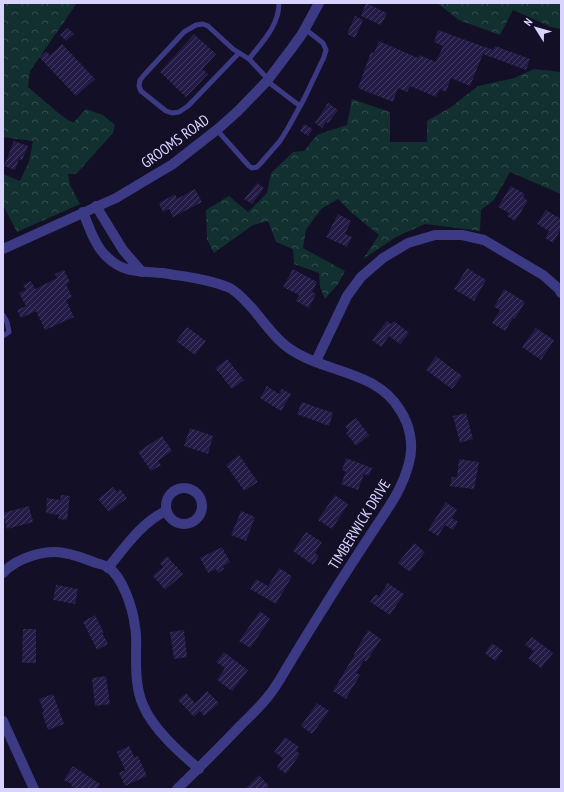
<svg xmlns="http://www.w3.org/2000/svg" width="564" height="792" viewBox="0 0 564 792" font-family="'PT Sans Narrow',sans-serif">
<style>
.forest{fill:url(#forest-crowns)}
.building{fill:url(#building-hatch)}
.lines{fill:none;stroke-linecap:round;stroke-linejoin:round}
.service{stroke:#3d3a85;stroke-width:5}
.minor{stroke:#3d3a85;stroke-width:10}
.tertiary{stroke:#3d3a85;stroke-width:10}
.labels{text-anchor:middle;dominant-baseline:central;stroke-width:3.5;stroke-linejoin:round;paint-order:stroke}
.street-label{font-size:15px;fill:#d9d4ff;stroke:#130f26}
</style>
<defs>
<pattern id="forest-crowns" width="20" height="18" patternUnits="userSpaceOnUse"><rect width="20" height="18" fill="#12302f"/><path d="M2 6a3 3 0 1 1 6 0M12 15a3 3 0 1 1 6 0" fill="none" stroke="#344d4e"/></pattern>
<pattern id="building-hatch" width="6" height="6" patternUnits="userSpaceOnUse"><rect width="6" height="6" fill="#241b47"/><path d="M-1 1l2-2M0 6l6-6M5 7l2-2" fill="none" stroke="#433b63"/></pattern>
</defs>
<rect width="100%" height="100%" fill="#130f26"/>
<g class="forest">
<polygon points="3,3 77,3 30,71 28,87 62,116 73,123 86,109 103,115 115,125 113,133 76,174 68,174 70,185 80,204 17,232 3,205 3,174 20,181 29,162 33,141 3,137"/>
<polygon points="437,3 561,3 561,29 551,27 513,10 500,35 459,20"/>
<polygon points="534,69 561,72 561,194 510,172 494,200 481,210 480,231 425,224 396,237 363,259 379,235 352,213 338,199 321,209 306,230 303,248 345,271 338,284 325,299 320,287 319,273 294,264 293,249 276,242 268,221 253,225 214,253 207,239 206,210 229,196 248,212 267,193 271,173 293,152 304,151 317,135 331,130 347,125 352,99 390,112 390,142 427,142 427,121 451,107 478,86 514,78"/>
</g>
<g class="building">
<polygon points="366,3 387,13 381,25 361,16"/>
<polygon points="355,16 363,20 355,38 347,34"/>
<polygon points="68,28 74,34 66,41 60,35"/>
<polygon points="438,30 493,50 495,46 530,59 526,70 483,54 470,86 451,78 446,92 440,89 436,97 410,86 407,92 398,88 393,102 358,88 371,52 374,53 379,41 418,58 419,55 436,62 443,46 434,42"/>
<polygon points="194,34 216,54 202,69 208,74 186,97 160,72"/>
<polygon points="62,44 95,79 76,96 39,57 46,51 50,55"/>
<polygon points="328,103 338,110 328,123 326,122 322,128 315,123"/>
<polygon points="304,124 313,129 308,136 300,131"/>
<polygon points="14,141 28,146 22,160 19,159 15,170 4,166"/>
<polygon points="257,183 264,188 252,204 244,199"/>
<polygon points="511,186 525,194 523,197 528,201 515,221 507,216 509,213 498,207"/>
<polygon points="195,189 202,202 173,217 169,209 163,212 159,203 175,194 177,199"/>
<polygon points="546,210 561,219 561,229 553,243 545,238 549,231 537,224"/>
<polygon points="338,214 351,221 345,234 352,237 347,247 326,237"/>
<polygon points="467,268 486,280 474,301 454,289"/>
<polygon points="293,269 317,282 312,292 316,294 309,308 296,301 299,295 283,287"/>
<polygon points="64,270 70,282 66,284 72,297 66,300 74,317 45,330 36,311 21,318 17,310 26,306 19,293 26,290 23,285 31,281 35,289 57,278 55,274"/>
<polygon points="504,289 525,302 515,319 513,318 505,331 492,323 500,310 494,307"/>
<polygon points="387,321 391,324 394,321 409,333 400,344 389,336 381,347 372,340"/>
<polygon points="187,327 206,341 195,355 176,341"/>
<polygon points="536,328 554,340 541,360 522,347"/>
<polygon points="436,356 462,376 452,389 426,370"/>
<polygon points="227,359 244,380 232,389 215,368"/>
<polygon points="267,386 279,394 282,389 291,394 281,411 260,398"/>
<polygon points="302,402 333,413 329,426 297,414"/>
<polygon points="466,413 473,439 460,443 453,416"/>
<polygon points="356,418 369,435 356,446 346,433 349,431 345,426"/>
<polygon points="190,428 213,436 208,454 184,446"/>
<polygon points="162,436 172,451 158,461 161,465 151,471 138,452"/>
<polygon points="239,455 258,482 244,491 226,465"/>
<polygon points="346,458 372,468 369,476 364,474 358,490 341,484 346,472 342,470"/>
<polygon points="459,459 479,462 474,489 450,486 452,477 457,477"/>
<polygon points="113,487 117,492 120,489 127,498 109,512 98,499"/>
<polygon points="61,495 70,496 67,520 58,519 59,515 46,513 47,498 60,500"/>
<polygon points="335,495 348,504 332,529 318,520"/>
<polygon points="446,502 457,510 452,518 458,522 453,530 445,525 438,536 428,530"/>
<polygon points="29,506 33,522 7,529 3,513"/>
<polygon points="241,511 255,517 246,541 231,535"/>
<polygon points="306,532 322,542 315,553 319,556 313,565 293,551"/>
<polygon points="414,543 425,552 410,572 398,563"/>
<polygon points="222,547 230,562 223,566 224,569 218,573 216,569 208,573 200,558"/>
<polygon points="167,556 183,574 165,590 153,576 163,567 160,563"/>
<polygon points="279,568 292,576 276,604 250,589 256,579 268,586"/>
<polygon points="388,583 404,594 390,615 370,602 376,594 379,597"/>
<polygon points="56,585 78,589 75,604 53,600"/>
<polygon points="260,611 270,619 250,648 239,641"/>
<polygon points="95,615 104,633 102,633 108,644 97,650 83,622"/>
<polygon points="23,629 36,629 36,663 22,663"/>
<polygon points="184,630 187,657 174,659 170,632"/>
<polygon points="368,630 381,639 366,662 364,660 356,673 360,675 346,699 333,691 355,654 354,654"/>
<polygon points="532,637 553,653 541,668 528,658 534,651 525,645"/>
<polygon points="492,643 503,651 495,661 485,653"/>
<polygon points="224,652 248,670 232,691 217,680 225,668 216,662"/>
<polygon points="106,676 110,704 95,706 92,678"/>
<polygon points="207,691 219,703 204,716 200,711 194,717 178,700 186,693 195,703"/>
<polygon points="53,694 64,724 48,730 42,713 44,712 39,699"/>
<polygon points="317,703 329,711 312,734 301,726"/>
<polygon points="285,737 299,747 296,751 300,754 286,774 277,767 283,758 274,752"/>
<polygon points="129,746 135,758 138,756 147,776 125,786 119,773 125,770 117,752"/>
<polygon points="73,766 100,784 97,789 75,789 71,786 72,784 64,780"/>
<polygon points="259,775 269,786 266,789 245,789"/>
</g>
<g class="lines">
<g class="service">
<polyline points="239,53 188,106 179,112 172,113 166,111 141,91 139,86 140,80 145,74 184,32 196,25 203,24 208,26 233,49 249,59"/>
<path d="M 268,79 L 249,59 C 262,42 279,26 279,3"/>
<polyline points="267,81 300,106"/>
<polyline points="217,130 249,166 252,168 257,167 260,164 280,141 288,128 304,99 324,57 326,50 323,43 305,29"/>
<polyline points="3,315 7,322 9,332 3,336"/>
</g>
<g class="minor">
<polyline points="96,206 123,250 142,272"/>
<path d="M 83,212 C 89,227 95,246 107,257 C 124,274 142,271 163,273 C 186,277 209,279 230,288 C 239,293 245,301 252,308 C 264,322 275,339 290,349 C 325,373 376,370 400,410 C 410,425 414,445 409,463 C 402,490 388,508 373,531 C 359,552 345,574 331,596 C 318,617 304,639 291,661 C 284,672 278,684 270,694 C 262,705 251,715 241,725 C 220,747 199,768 177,789"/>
<polyline points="316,361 347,296 361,277 383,258 408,243 435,235 462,235 484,240 543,275 559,289 561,293"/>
<circle cx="184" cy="506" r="18"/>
<path d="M 108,568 C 125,547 142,522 166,511"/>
<path d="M 3,573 C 16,558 46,549 64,553 C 76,555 86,559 96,563 C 100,564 104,565 108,567 C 123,577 133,609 135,627 C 137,636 136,645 136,654 C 136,671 136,689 143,705 C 153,729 179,752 199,769"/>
<polyline points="3,721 34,789"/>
</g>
<polyline class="tertiary" points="3,249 116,198 173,164 219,128 238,111 267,81 292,48 302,34 319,3"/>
</g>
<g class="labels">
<g class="street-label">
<text transform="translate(175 141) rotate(-36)">GROOMS ROAD</text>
<text transform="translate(359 524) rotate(-58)">TIMBERWICK DRIVE</text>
</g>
</g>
<rect width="564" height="792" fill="none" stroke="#d9d4ff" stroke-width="8"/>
<g transform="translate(536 28) rotate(307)" stroke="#130f26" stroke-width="3" paint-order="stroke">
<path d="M0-3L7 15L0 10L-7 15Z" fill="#d9d4ff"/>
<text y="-6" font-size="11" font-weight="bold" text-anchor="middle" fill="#d9d4ff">N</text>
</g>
</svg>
